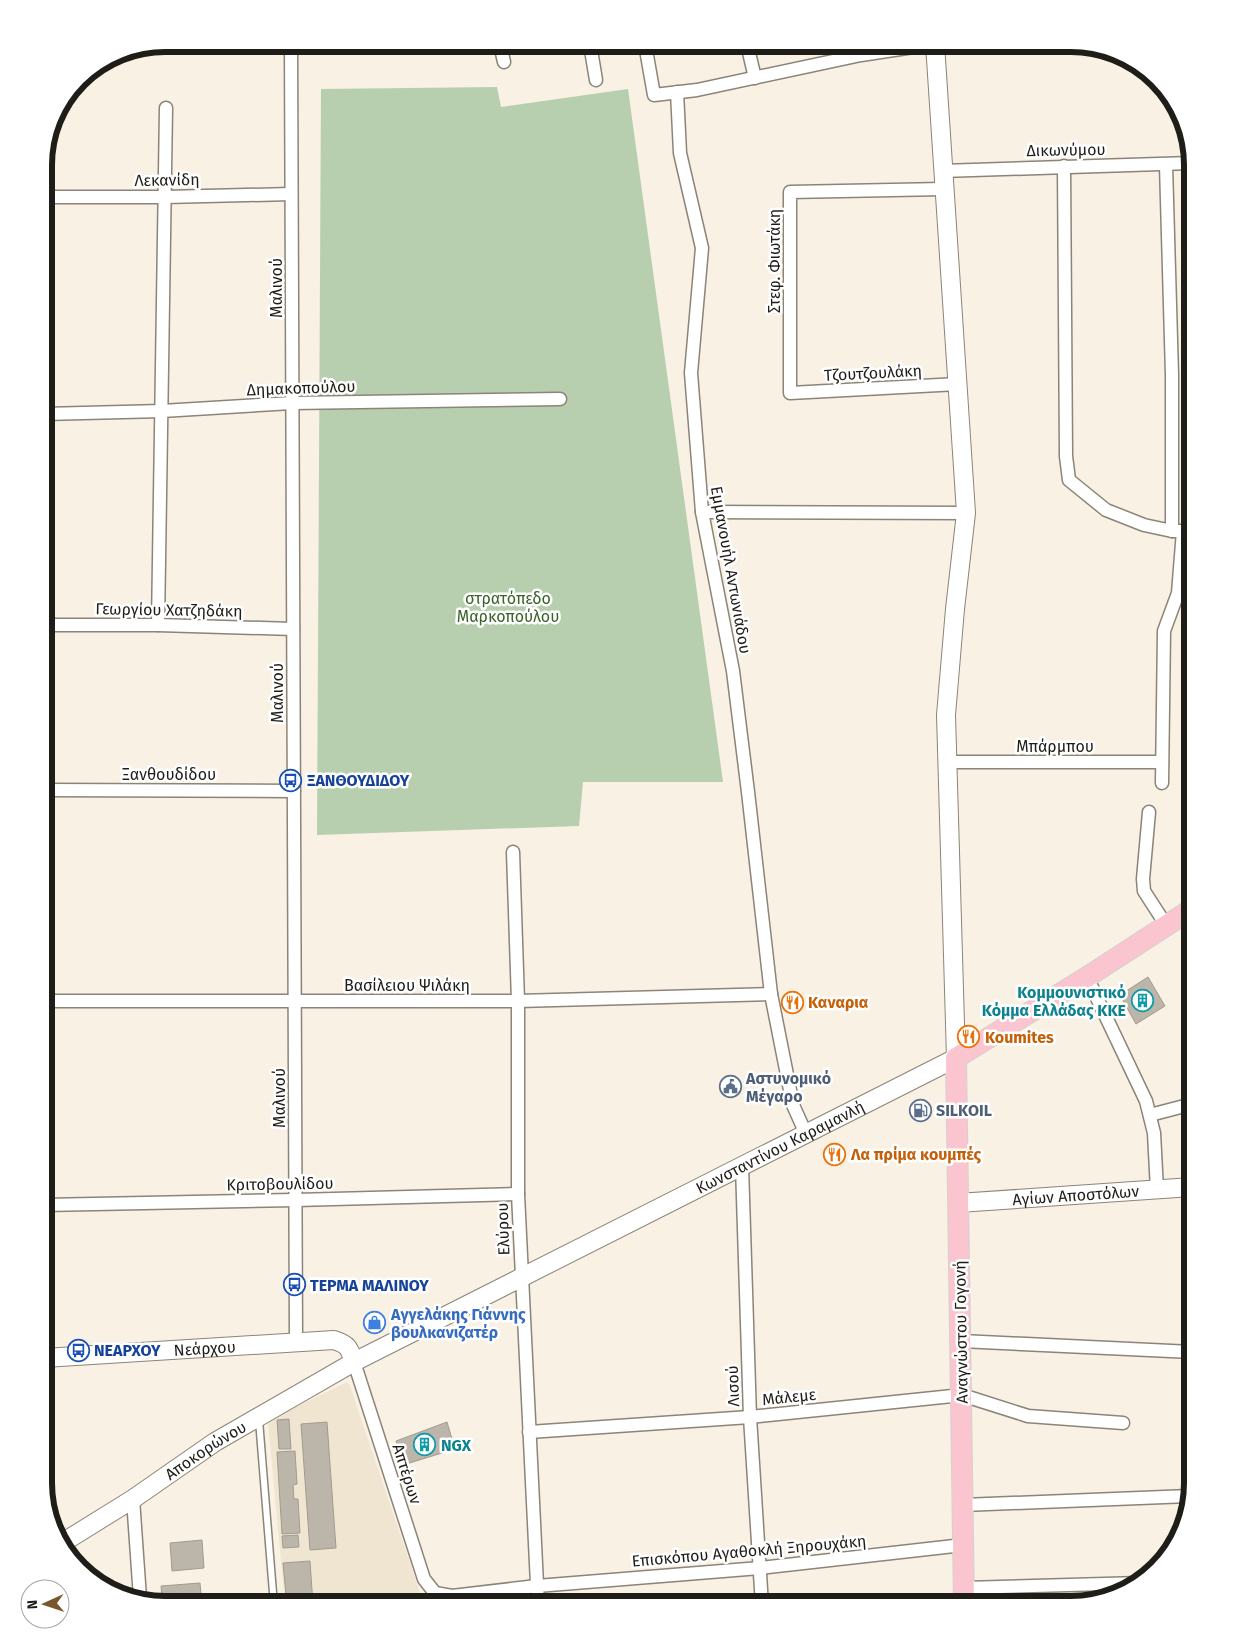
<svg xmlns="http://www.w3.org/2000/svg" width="1236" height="1649" viewBox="0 0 1236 1649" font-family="'Fira Sans',sans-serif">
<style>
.built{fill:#efe5d1}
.green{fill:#b8cfaf}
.building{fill:#bcb5a9;stroke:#a29b8f}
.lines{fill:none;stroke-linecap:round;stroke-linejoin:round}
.lane-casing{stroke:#8b8478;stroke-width:9}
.street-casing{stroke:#8b8478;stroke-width:15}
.secondary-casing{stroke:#8b8478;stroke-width:20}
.primary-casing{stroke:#d2d2d1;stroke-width:22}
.lane{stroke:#fff;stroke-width:6}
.street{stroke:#fff;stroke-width:12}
.secondary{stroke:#fff;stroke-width:18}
.primary{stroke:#fbc5cf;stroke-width:20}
.labels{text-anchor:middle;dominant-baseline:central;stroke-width:5;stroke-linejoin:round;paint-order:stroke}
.street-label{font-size:16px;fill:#1f1d18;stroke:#fff}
.park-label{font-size:16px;fill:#3a6229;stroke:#fff}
.transit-label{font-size:16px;font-weight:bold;fill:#164399;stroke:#fff;text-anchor:start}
.culture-label{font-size:16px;font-weight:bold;fill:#0d838f;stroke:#fff;text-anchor:end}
.food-label{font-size:16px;font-weight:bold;fill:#c56008;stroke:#fff;text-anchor:start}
.service-label{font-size:16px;font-weight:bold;fill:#4e5e75;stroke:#fff;text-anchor:start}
.shop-label{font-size:16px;font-weight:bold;fill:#366cbe;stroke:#fff;text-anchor:start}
.rim{fill:none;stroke:#1f1d18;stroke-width:6}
</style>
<rect width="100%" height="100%" fill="#f8f1e4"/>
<polygon class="built" points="347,1382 350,1386 424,1605 285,1605 268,1421"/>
<polygon class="green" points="497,87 501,107 628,89 723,782 583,782 579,826 317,835 321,89"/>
<g class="building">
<polygon points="1148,977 1165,1006 1136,1024 1120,995"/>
<polygon points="289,1419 291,1449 279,1449 277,1420"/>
<polygon points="327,1422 336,1548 310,1550 301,1424"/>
<polygon points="447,1422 455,1449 403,1465 396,1441"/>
<polygon points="295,1451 297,1484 293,1485 294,1499 298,1499 300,1533 282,1534 277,1452"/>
<polygon points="298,1535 299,1547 283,1548 282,1536"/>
<polygon points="202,1540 204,1568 172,1571 170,1543"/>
<polygon points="310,1561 313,1605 287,1605 283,1563"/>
<polygon points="200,1583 202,1605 165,1605 158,1603 158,1598 162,1598 161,1586"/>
</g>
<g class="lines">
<defs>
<polyline id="lane" points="259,1420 274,1605"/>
<g id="street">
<polyline points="291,44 296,1342"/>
<polyline points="500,44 504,62"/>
<polyline points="590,44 596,80"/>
<polyline points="645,44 654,95 697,90 861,55 933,44"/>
<polyline points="747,44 755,78"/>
<polyline points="677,92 680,153 702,248 691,373 702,512 733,671 748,792 771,994 793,1105 806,1134"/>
<polyline points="1166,165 1172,375 1172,531"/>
<polyline points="1064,166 1066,456 1069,480 1106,510 1144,525 1172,531 1192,531"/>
<polyline points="942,171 1191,163"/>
<polyline points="943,189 790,192 790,393 958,384"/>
<polyline points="44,197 165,197 291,194"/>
<polyline points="44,414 162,411 292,403 560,399"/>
<polyline points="702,512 966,513"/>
<polyline points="44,625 158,625 293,629"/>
<polyline points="158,625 166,108"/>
<polyline points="947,762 1162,762"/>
<polyline points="1162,783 1164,631 1178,593 1183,531"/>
<polyline points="44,790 294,791"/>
<polyline points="1149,812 1143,879 1144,891 1166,925"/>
<polyline points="513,852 518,1001 518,1194 538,1605"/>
<polyline points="1087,977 1146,1101 1154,1133 1157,1190"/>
<polyline points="44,1001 518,1001 771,994"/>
<polyline points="1150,1115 1192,1104"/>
<polyline points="742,1166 750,1417 762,1605"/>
<polyline points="44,1205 296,1200 518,1194"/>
<polyline points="961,1341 1192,1352"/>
<polyline points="354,1362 424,1579 435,1593 452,1596 537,1586 760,1568 963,1545"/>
<polyline points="529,1432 750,1417 962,1395 1028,1416 1123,1423"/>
<polyline points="133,1499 140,1598"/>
<polyline points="963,1505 1189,1496"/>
<polyline points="964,1588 1140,1583"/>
</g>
<g id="secondary">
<path id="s1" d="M 958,1203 L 1192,1187"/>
<path id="s2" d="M 44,1358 L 334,1340 C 349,1345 349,1348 354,1362"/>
<path id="s3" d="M 62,1543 L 133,1499 L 215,1442 L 354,1362 L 956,1058 L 946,715 L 955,609 L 966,513 L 935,44"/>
</g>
<polyline id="primary" points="964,1605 956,1058 1087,977 1192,909"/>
</defs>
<use href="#lane" class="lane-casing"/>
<use href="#street" class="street-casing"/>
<use href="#secondary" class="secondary-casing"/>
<use href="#primary" class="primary-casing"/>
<use href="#lane" class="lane"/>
<use href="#street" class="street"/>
<use href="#secondary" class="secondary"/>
<use href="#primary" class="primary"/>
</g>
<defs>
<symbol id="bus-ring" viewBox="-11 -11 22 22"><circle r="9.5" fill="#fff" stroke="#1a4fb4" stroke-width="1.5"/><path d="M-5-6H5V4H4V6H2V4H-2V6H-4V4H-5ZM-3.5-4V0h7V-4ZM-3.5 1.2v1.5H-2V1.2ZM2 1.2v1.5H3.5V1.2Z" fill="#1a4fb4"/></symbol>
<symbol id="building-ring" viewBox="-11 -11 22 22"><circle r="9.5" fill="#fff" stroke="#0f9aa8" stroke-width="1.5"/><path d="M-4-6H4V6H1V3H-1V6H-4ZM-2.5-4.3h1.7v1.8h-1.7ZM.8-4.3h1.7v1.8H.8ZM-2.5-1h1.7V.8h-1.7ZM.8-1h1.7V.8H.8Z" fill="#0f9aa8"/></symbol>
<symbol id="restaurant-ring" viewBox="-11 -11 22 22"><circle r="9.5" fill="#fff" stroke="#e8710a" stroke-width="1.5"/><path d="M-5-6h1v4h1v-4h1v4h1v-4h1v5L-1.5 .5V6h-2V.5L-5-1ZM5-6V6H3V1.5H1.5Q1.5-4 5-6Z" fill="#e8710a"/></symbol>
<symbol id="civic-ring" viewBox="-11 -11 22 22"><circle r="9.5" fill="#fff" stroke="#5c6f8a" stroke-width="1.5"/><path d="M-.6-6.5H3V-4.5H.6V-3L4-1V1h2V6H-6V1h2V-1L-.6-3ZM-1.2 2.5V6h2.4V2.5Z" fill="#5c6f8a"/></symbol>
<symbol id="fuel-ring" viewBox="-11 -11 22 22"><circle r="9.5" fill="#fff" stroke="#5c6f8a" stroke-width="1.5"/><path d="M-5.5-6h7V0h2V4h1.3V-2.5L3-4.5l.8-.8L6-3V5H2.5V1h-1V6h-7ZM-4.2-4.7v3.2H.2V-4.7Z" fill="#5c6f8a"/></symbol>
<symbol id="shop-ring" viewBox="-11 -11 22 22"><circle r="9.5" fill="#fff" stroke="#3f7fe0" stroke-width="1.5"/><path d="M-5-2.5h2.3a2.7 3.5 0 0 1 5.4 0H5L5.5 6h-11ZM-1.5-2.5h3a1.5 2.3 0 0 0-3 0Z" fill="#3f7fe0"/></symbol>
</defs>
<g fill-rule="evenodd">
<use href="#bus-ring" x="278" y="768" width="25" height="25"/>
<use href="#building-ring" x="1130" y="988" width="25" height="25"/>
<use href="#restaurant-ring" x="780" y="990" width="25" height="25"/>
<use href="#restaurant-ring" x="956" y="1024" width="25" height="25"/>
<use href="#civic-ring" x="718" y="1074" width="25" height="25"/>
<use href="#fuel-ring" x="908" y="1098" width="25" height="25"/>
<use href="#restaurant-ring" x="822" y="1142" width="25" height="25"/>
<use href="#bus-ring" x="282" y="1272" width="25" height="25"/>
<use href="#shop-ring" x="362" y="1310" width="25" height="25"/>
<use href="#bus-ring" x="66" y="1338" width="25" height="25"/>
<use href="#building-ring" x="412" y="1432" width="25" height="25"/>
</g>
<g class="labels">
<g class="street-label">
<text transform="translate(1066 150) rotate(-1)">Δικωνύμου</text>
<text transform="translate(167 180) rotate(-1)">Λεκανίδη</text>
<text transform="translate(774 261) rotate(-90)">Στεφ. Φιωτάκη</text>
<text transform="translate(276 288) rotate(-90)">Μαλινού</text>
<text transform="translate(873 373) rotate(-3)">Τζουτζουλάκη</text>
<text transform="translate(301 388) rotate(-2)">Δημακοπούλου</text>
<text transform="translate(731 570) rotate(80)">Εμμανουήλ Αντωνιάδου</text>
<text transform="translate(169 610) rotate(1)">Γεωργίου Χατζηδάκη</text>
<text transform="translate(277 693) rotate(-90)">Μαλινού</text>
<text x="1055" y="746">Μπάρμπου</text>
<text x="169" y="774">Ξανθουδίδου</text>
<text x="407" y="985">Βασίλειου Ψιλάκη</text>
<text transform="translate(279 1098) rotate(-90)">Μαλινού</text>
<text stroke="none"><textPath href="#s3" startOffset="821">Κωνσταντίνου Καραμανλή</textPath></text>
<text transform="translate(280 1184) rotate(-1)">Κριτοβουλίδου</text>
<text stroke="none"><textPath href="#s1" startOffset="118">Αγίων Αποστόλων</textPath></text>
<text transform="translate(503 1229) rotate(-92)">Ελύρου</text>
<text transform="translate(961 1332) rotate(-91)">Αναγνώστου Γογονή</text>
<text stroke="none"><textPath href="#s2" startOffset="161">Νεάρχου</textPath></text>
<text transform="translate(733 1386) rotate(-92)">Λισού</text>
<text transform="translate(789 1397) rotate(-6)">Μάλεμε</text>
<text stroke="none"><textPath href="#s3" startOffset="171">Αποκορώνου</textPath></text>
<text transform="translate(407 1474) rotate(72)">Απτέρων</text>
<text transform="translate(749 1551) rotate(-5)">Επισκόπου Αγαθοκλή Ξηρουχάκη</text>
</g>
<g class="park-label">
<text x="508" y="598">στρατόπεδο<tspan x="508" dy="18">Μαρκοπούλου</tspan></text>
</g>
<g class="transit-label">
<text x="307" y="780">ΞΑΝΘΟΥΔΙΔΟΥ</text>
<text x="310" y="1285">ΤΕΡΜΑ ΜΑΛΙΝΟΥ</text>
<text x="94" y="1350">ΝΕΑΡΧΟΥ</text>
</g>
<g class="culture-label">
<text x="1126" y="992">Κομμουνιστικό<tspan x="1126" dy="18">Κόμμα Ελλάδας ΚΚΕ</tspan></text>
<text x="441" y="1445" text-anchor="start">NGX</text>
</g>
<g class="food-label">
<text x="808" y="1002">Καναρια</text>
<text x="985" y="1037">Koumites</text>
<text x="851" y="1154">Λα πρίμα κουμπές</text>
</g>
<g class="service-label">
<text x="746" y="1078">Αστυνομικό<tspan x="746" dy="18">Μέγαρο</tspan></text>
<text x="936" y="1110">SILKOIL</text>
</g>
<g class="shop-label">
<text x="391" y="1314">Αγγελάκης Γιάννης<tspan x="391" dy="18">βουλκανιζατέρ</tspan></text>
</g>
</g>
<path d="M0 0H1236V1649H0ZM165 52H1071A113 113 0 0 1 1184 165V1483A113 113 0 0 1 1071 1596H165A113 113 0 0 1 52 1483V165A113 113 0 0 1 165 52Z" fill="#fff" fill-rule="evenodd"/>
<path class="rim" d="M165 52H1071A113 113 0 0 1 1184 165V1483A113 113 0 0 1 1071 1596H165A113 113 0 0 1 52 1483V165A113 113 0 0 1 165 52Z"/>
<g transform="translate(45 1604) rotate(267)"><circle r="24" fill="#ffffff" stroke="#a5a5a3"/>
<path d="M0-4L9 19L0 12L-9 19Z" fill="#78572d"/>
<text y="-8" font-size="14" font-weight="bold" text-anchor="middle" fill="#1f1d18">N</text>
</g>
</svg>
